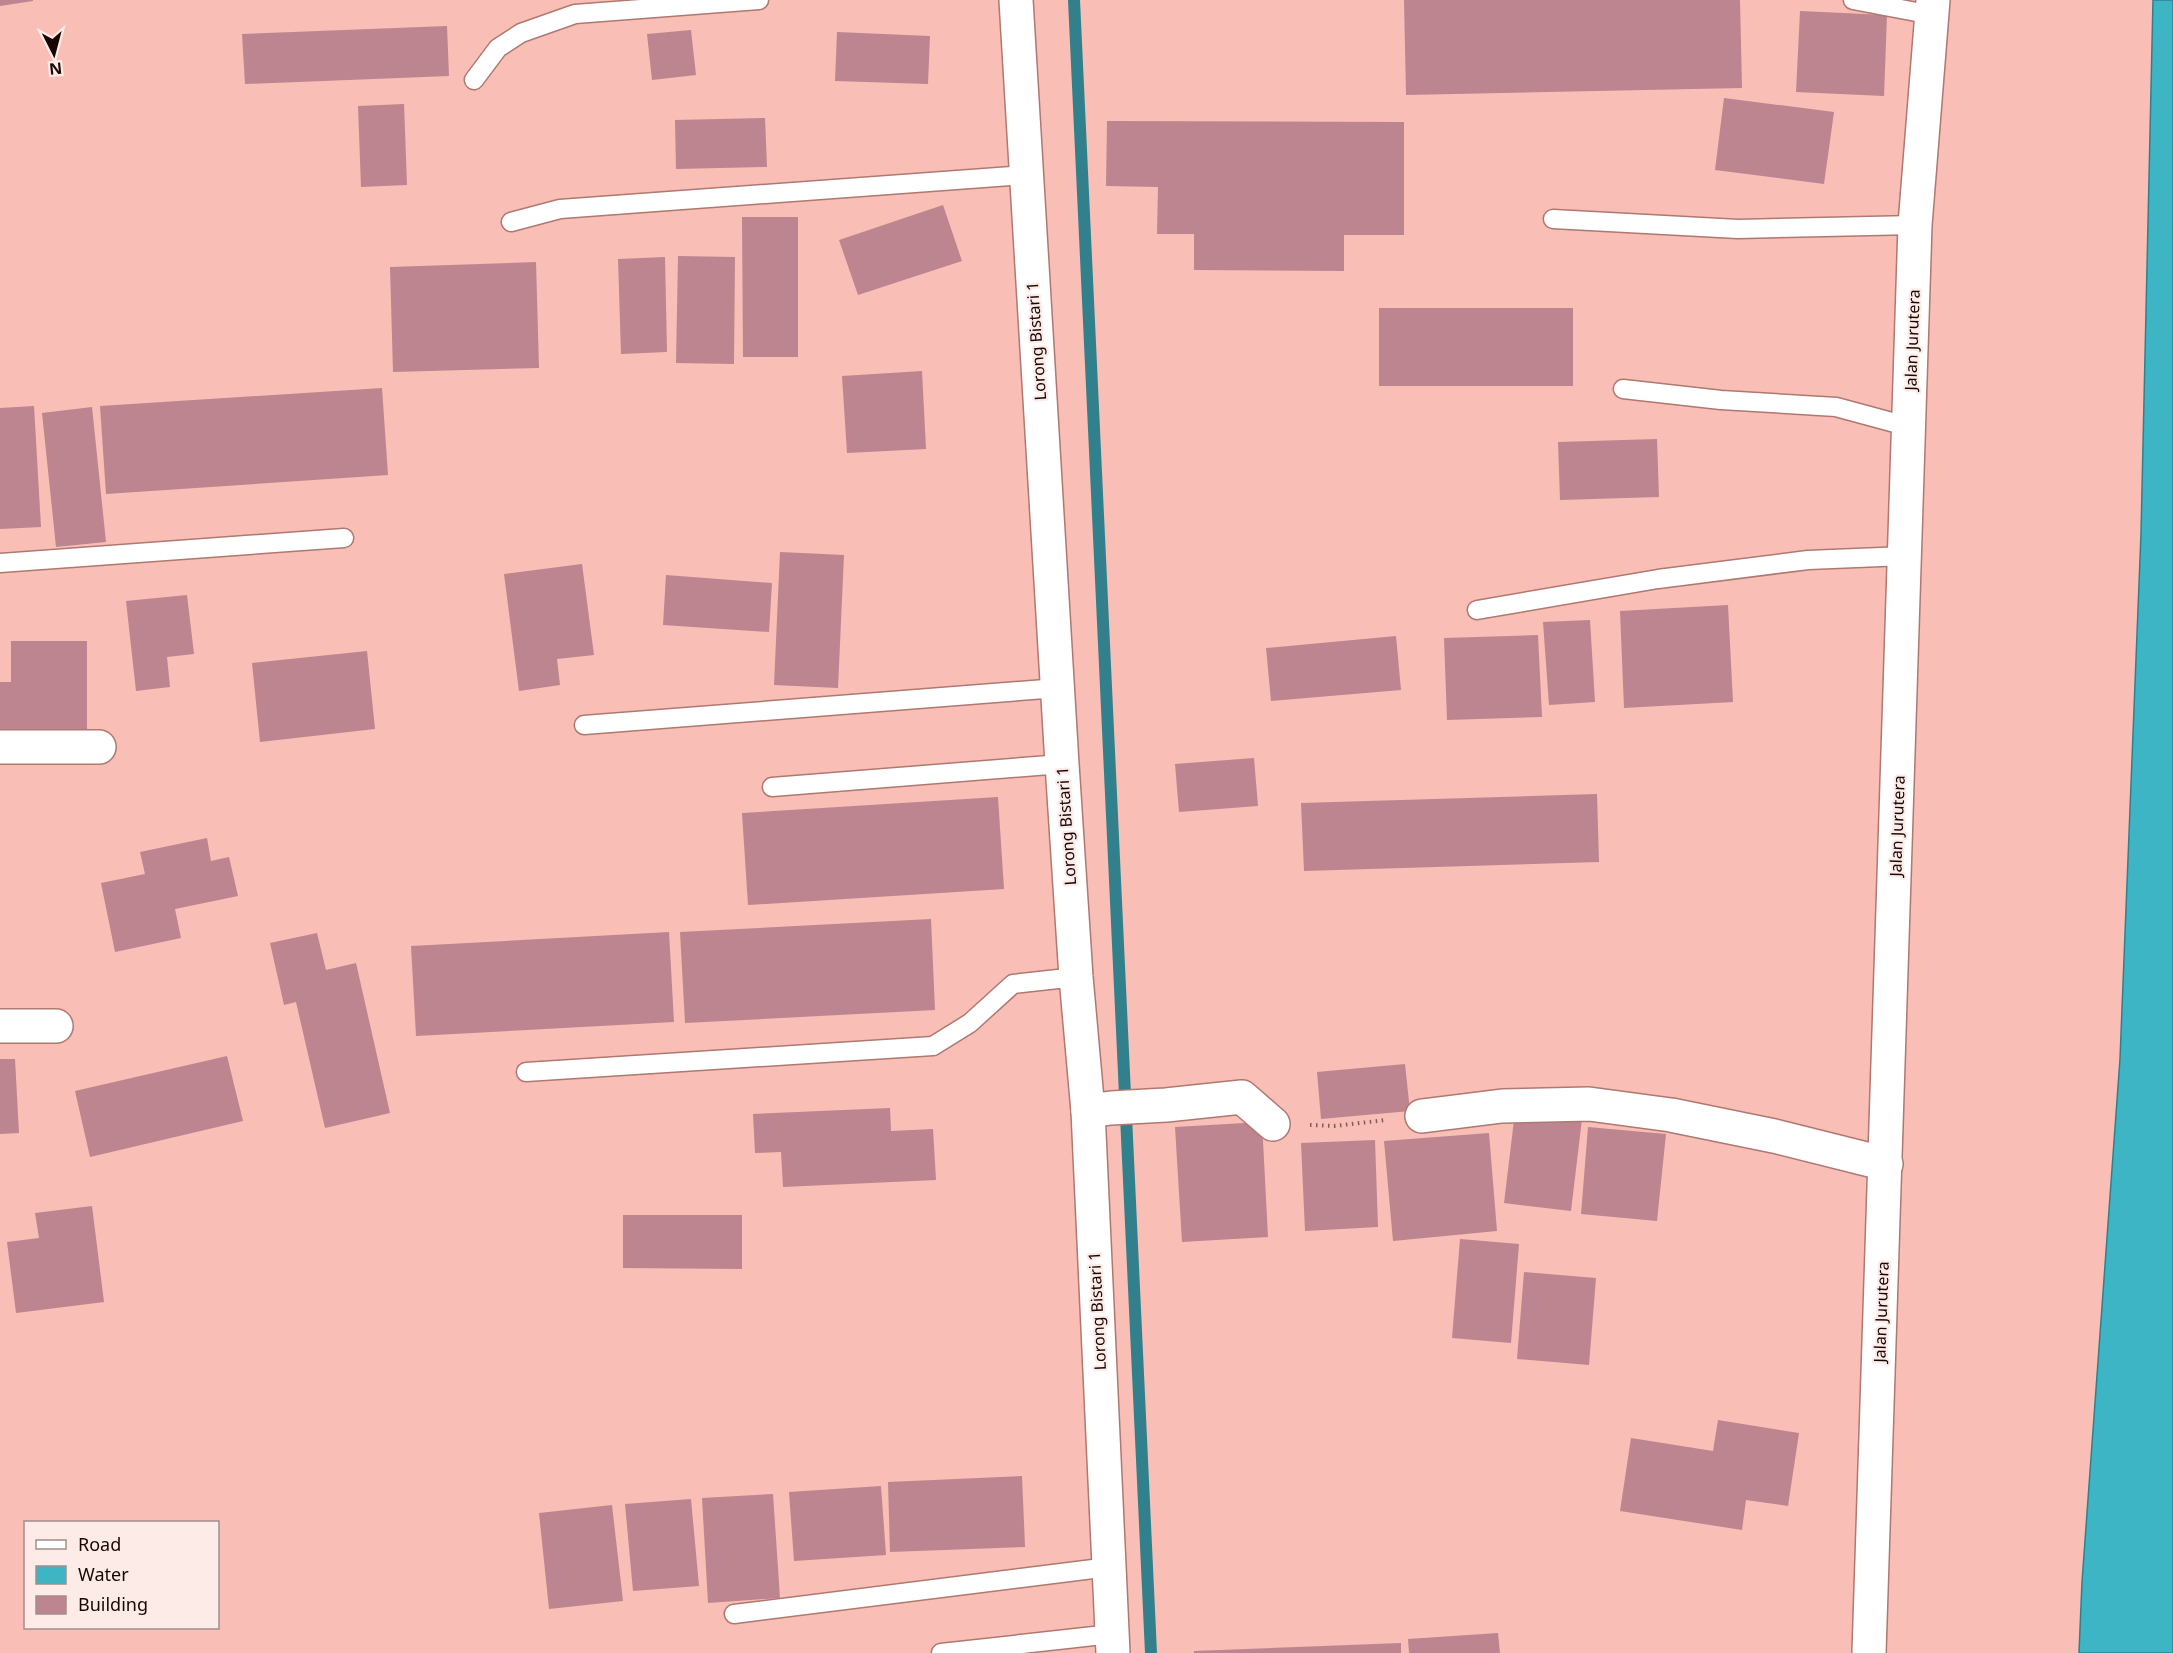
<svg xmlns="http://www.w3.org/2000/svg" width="2173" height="1653" viewBox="0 0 2173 1653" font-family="'Noto Sans',sans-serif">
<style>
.water{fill:#3db5c5;stroke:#32808b;stroke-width:1.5}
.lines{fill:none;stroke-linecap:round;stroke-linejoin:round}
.stream{stroke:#32808b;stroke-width:12}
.building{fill:#bd858f}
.service-casing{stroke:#af7871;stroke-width:21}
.minor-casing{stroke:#af7871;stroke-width:36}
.tertiary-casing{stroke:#af7871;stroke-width:36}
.path{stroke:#825c58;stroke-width:4;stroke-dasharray:1.5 4.5;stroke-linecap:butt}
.service{stroke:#fff;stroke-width:18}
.minor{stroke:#fff;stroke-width:33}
.tertiary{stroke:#fff;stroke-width:33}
.labels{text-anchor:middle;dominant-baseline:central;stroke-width:4.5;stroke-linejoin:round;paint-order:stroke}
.street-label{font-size:16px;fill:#180605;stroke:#fdebe8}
</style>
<rect width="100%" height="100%" fill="#f9beb6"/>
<polygon class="water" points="2153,0 2173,0 2173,1653 2079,1653 2082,1582 2120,1059 2141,534"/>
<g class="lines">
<polyline class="stream" points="1074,0 1151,1653"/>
</g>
<g class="building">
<polygon points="0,0 33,0 33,1 0,6"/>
<polygon points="1404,0 1740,0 1742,88 1406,95"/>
<polygon points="1800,11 1887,15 1884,96 1796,92"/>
<polygon points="447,26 449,76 245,84 242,34"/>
<polygon points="691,30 696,75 652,80 647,34"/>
<polygon points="837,32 930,36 928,84 835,81"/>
<polygon points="1724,98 1834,112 1824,184 1715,170"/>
<polygon points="404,104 407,185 361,187 358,106"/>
<polygon points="765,118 767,167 676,169 675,120"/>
<polygon points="1107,121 1404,122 1404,235 1344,235 1344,271 1194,270 1194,234 1157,234 1158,187 1106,186"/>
<polygon points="943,205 962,261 858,295 839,240"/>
<polygon points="742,217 798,217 798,357 743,357"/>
<polygon points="678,256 735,257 734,364 676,363"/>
<polygon points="665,257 667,352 621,354 618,259"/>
<polygon points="536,262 539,368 393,372 390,267"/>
<rect x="1379" y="308" width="194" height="78"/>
<polygon points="922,371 926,449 847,453 842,376"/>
<polygon points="382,388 388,475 106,494 100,406"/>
<polygon points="34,406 41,527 0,529 0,408"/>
<polygon points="92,407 106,542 56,547 42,413"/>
<polygon points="1657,439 1659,497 1560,500 1558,442"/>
<polygon points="780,552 844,555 838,688 774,685"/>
<polygon points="582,564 594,655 557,659 560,685 519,691 504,574"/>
<polygon points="666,575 772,583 769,632 663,625"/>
<polygon points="187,595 194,654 167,657 170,687 136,691 126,601"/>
<polygon points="1728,605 1733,702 1624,708 1620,611"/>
<polygon points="1590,620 1595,702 1549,705 1543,622"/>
<polygon points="1538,635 1542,717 1447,720 1444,638"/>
<polygon points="1396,636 1401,690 1271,701 1266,648"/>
<polygon points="11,641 87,641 87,741 0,741 0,682 11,682"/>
<polygon points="367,651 375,729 260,742 252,663"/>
<polygon points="1254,758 1258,806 1179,812 1175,764"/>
<polygon points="1597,794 1599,862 1304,871 1301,803"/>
<polygon points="998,797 1004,889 748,905 742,813"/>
<polygon points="207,838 211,861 229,857 238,896 175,909 181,938 115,952 101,883 145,874 140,852"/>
<polygon points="931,919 935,1010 685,1023 680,932"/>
<polygon points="669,932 674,1022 416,1036 411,946"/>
<polygon points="317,933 326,970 356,963 390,1113 325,1128 296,1002 284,1005 270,943"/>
<polygon points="227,1056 243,1121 90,1157 75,1091"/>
<polygon points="0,1059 15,1059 19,1133 0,1134"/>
<polygon points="1405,1064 1410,1111 1321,1119 1317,1072"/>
<polygon points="890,1108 891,1131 933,1129 936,1180 783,1187 781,1152 755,1153 753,1114"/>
<polygon points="1515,1112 1582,1119 1571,1211 1504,1203"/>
<polygon points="1262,1122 1268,1237 1182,1242 1175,1127"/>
<polygon points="1588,1127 1666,1134 1657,1221 1581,1214"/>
<polygon points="1489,1133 1497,1231 1393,1241 1384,1141"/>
<polygon points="1375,1140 1378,1227 1305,1231 1301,1143"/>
<polygon points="92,1206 104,1302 16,1313 7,1242 39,1238 35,1213"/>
<polygon points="623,1215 742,1215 742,1269 623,1268"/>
<polygon points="1460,1239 1519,1244 1511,1343 1452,1338"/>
<polygon points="1524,1272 1596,1278 1589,1365 1517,1359"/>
<polygon points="1718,1420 1799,1433 1788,1506 1746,1500 1742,1530 1620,1511 1631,1438 1713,1451"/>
<polygon points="1022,1476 1025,1547 890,1552 888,1482"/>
<polygon points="881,1486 886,1555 794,1561 789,1492"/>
<polygon points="773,1494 780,1598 708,1603 702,1498"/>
<polygon points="691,1499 699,1586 633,1591 625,1504"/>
<polygon points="612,1505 623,1601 549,1609 539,1513"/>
<polygon points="1498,1633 1500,1653 1409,1653 1408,1639"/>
<polygon points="1401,1643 1401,1653 1194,1653 1194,1651"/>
</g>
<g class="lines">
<defs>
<g id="service">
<polyline points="1853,0 1932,15"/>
<polyline points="474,80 498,48 521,33 575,14 759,0"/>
<polyline points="1553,219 1738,229 1915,225"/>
<polyline points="511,222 560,209 1025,175"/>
<polyline points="1623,389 1721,400 1836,407 1910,427"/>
<polyline points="0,563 344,538"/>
<polyline points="1477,610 1658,579 1808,560 1905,556"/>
<polyline points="584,725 1058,688"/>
<polyline points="772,787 1062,764"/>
<polyline points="526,1072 933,1046 970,1023 1013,984 1076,977"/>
<polyline points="734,1614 1109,1567"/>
<polyline points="941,1653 1112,1634"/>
</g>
<g id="minor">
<polyline points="1016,0 1062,764 1076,977 1088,1111 1113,1653"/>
<polyline points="0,747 99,747"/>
<polyline points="0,1026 56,1026"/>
<polyline points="1088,1111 1111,1108 1166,1105 1242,1097 1273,1124"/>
<polyline points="1422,1116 1502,1106 1589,1104 1671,1115 1774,1136 1886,1164"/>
</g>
<polyline id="tertiary" points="1869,1653 1915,225 1933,0"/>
</defs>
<use href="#service" class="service-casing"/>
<use href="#minor" class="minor-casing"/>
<use href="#tertiary" class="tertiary-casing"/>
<polyline class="path" points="1310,1125 1334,1126 1386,1120"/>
<use href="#service" class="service"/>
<use href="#minor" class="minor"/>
<use href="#tertiary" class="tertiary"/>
</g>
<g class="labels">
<g class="street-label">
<text transform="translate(1912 340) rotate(-88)">Jalan Jurutera</text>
<text transform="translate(1036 341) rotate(-94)">Lorong Bistari 1</text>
<text transform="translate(1066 826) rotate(-94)">Lorong Bistari 1</text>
<text transform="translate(1897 826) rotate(-88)">Jalan Jurutera</text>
<text transform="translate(1097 1311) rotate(-93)">Lorong Bistari 1</text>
<text transform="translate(1881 1312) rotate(-88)">Jalan Jurutera</text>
</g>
</g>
<rect x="24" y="1521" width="195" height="108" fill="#fdebe8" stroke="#a18f8d" stroke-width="1.5"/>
<rect x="36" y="1540" width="30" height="9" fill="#ffffff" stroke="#a18f8d" stroke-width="1.5"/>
<text x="78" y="1551" font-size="18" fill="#180605">Road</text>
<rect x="36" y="1566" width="30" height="18" fill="#3db5c5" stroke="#a18f8d" stroke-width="1.5"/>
<text x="78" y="1581" font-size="18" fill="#180605">Water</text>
<rect x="36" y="1596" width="30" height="18" fill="#bd858f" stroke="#a18f8d" stroke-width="1.5"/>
<text x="78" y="1611" font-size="18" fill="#180605">Building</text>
<g transform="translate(54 54) rotate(174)" stroke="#fdebe8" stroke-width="4.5" paint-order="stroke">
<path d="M0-4.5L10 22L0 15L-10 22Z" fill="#180605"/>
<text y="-9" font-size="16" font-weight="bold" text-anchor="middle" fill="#180605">N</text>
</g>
</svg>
